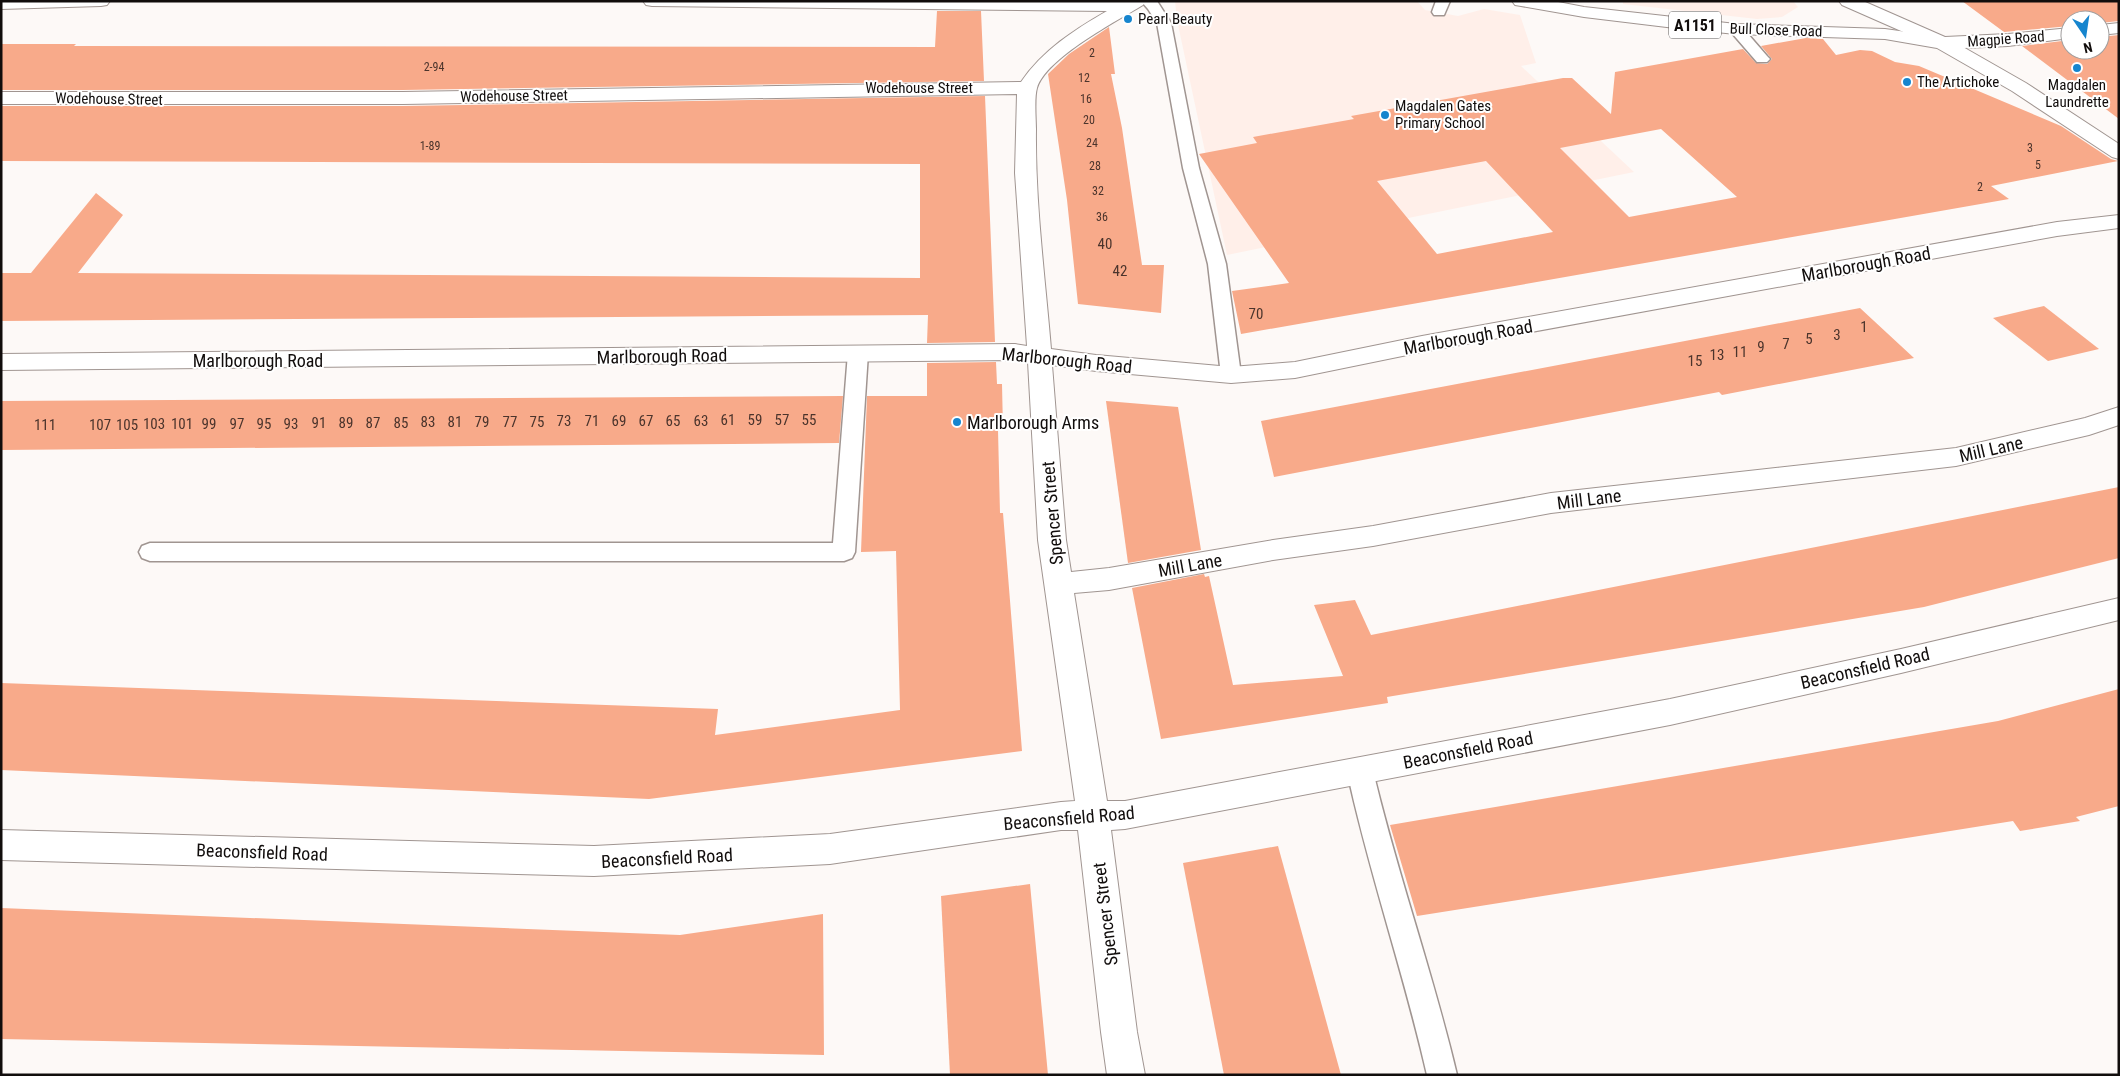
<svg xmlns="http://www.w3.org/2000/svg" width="2120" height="1076" viewBox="0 0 2120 1076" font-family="'Roboto Condensed',sans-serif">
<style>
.built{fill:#ffefe9}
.building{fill:#f8aa8a;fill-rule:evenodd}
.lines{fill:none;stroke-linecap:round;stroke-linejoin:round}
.service-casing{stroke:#a09591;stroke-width:3}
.minor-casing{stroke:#a09591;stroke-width:2}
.tertiary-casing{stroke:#a09591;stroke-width:2}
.primary-casing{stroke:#a09591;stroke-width:2}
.service{fill:#fff;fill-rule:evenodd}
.minor{fill:#fff;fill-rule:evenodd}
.tertiary{fill:#fff;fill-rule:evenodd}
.primary{fill:#fff;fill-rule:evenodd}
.poi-dot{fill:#1685ce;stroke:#fff;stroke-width:2}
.labels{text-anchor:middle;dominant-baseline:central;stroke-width:4;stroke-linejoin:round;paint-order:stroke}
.far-number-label{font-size:12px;fill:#4b342c}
.far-poi-label{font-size:15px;fill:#110d0c;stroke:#fff;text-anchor:start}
.far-street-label{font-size:15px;fill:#110d0c;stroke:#fff}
.number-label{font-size:15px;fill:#4b342c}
.shield{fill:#fff;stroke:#585655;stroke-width:1}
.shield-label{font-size:16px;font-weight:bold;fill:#110d0c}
.street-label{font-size:18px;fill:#110d0c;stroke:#fff}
.poi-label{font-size:18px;fill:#110d0c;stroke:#fff;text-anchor:start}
</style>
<rect width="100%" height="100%" fill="#fdf9f7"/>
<g class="built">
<polygon points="1175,1 1417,1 1425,10 1458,16 1484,9 1520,15 1536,63 1521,66 1634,172 1227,255 1177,20"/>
<polygon points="1623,1 1793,1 1798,7 1782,17 1757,19 1623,4"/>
</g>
<g class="building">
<polygon points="1962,1 2119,1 2119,21 2100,23 2100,20 2070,20 2070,26 2004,32"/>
<polygon points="937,11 981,11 984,81 403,90 1,90 1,44 76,44 74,46 935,47"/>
<polygon points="1109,27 1115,74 1111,74 1122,128 1142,265 1164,265 1161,313 1078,304 1067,200 1048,74 1069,54"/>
<polygon points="2119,35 2119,119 2022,46 2070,40 2070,50 2100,50 2100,37"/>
<path d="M 1806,38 L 1823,39 L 1836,55 L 1860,50 L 1872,51 L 1895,62 L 1919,66 L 2061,126 L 2111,159 L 2118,161 L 1991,186 L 2009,199 L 1241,334 L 1232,291 L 1289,283 L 1199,154 L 1257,143 L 1253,137 L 1354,119 L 1351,116 L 1563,78 L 1572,78 L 1611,114 L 1615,72 L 1743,49 L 1756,63 L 1767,64 L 1772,59 L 1761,46 ZM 1661,129 L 1737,197 L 1629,217 L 1560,148 ZM 1486,161 L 1553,232 L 1437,254 L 1377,181 Z"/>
<polygon points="985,96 995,342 927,343 928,315 1,321 1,273 31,273 96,193 123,215 78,273 920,278 920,164 1,161 1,106 403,106"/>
<polygon points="2044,306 2099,349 2048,361 1993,318"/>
<polygon points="1860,308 1914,358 1722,395 1719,392 1274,477 1261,421"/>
<polygon points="996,362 997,384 1002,384 1003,430 998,430 1000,513 1003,513 1022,751 649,799 1,770 1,683 718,709 715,735 900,710 896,551 861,552 867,396 927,396 927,363"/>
<polygon points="843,396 839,443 1,450 1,401"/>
<polygon points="1106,401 1178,407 1201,550 1128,563"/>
<polygon points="2119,487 2119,558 1924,607 1387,697 1388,703 1161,739 1132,588 1204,574 1205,577 1209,576 1233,685 1343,676 1314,605 1355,600 1371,635"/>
<polygon points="2119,689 2119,806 2076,817 2080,821 2020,831 2013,821 1417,916 1390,825 1998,721"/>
<polygon points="1278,846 1341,1075 1224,1075 1183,863"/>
<polygon points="1030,884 1048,1075 950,1075 941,896"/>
<polygon points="1,908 680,935 823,914 824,1055 1,1039"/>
</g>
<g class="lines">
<defs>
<g id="service">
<polygon points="1141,1 1157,1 1171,23 1199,168 1226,264 1241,375 1238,380 1231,382 1224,380 1221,375 1208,264 1183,168 1157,23 1148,9"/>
<polygon points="1436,1 1450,1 1444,15 1434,15 1432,12"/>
<polygon points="1736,25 1741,26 1767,56 1770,59 1767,62 1757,62 1731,32 1729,29 1731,26"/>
<polygon points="858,347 865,348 868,353 855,552 852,558 844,561 150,561 142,558 139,552 142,546 150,543 833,543 848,353 851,348"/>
<path d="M 1360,760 L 1369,763 L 1373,771 C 1397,873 1433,973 1457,1075 L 1427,1075 C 1404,973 1369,873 1347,771 L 1351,763 Z"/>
</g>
<g id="minor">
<polygon points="1,1 110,1 107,5 101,6 1,9"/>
<path d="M 643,1 L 1146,1 L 1143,5 C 1117,21 1046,58 1037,88 C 1034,98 1036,119 1036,129 C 1035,203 1045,276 1051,349 L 1096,355 L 1231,367 L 1295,362 L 1422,336 L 2057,222 L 2119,215 L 2119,228 L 2057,236 L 1422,352 L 1295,378 L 1231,383 L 1096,371 L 1052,365 L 1066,540 L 1071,572 L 1109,568 L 1273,540 L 1373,526 L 1551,493 L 1956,448 L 2085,418 L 2119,407 L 2119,425 L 2089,435 L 1956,466 L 1551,513 L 1373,546 L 1273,560 L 1109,590 L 1074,593 L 1107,801 L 1125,801 L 1670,699 L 1901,649 L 2119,598 L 2119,620 L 1901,673 L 1670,725 L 1125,829 L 1111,830 L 1137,1032 L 1145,1075 L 1107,1075 L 1101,1032 L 1078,830 L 1061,830 L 830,864 L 594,876 L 1,860 L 1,830 L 594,846 L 830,834 L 1061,802 L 1075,801 L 1038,540 L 1028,362 L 1015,360 L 1,370 L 1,354 L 1015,344 L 1027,346 L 1015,173 L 1017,94 L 403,104 L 1,104 L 1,92 L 403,92 L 1021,82 C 1043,50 1074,30 1107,11 L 652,6 L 646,5 Z"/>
</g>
<g id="tertiary">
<polygon points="1839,1 1863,1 1945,37 2008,34 2070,28 2070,38 2008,46 1942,49 1842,5"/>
<polygon points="2119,23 2119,33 2100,35 2100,25"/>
</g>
<polygon id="primary" points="1512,1 1553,1 1584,7 1736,24 1885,29 1942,37 1949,39 2026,83 2119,144 2119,159 2112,157 2012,91 1937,48 1885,39 1736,34 1675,28 1584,17 1521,6 1515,5"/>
</defs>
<use href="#service" class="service-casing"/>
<use href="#minor" class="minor-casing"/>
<use href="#tertiary" class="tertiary-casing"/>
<use href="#primary" class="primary-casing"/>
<use href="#service" class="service"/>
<use href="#minor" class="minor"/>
<use href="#tertiary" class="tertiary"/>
<use href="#primary" class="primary"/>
</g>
<g class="poi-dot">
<circle cx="1128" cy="19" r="5"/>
<circle cx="2077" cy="68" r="5"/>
<circle cx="1907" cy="82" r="5"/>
<circle cx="1385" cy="115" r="5"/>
<circle cx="957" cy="422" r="5"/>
</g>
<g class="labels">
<g class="far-number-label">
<text x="1092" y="53">2</text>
<text x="434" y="67">2-94</text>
<text x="1084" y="78">12</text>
<text x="1086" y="99">16</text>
<text x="1089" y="120">20</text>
<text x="1092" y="143">24</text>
<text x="430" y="146">1-89</text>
<text x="2030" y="148">3</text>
<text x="2038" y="165">5</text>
<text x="1095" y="166">28</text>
<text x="1980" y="187">2</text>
<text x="1098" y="191">32</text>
<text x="1102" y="217">36</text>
</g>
<g class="far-poi-label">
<text x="1138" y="19">Pearl Beauty</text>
<text x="1917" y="82">The Artichoke</text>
<text x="2077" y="85" text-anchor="middle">Magdalen<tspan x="2077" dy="17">Laundrette</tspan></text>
<text x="1395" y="106">Magdalen Gates<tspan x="1395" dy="17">Primary School</tspan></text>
</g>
<g class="far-street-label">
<text transform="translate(1776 30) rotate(2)">Bull Close Road</text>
<text transform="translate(2006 39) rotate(-4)">Magpie Road</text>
<text x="919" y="88">Wodehouse Street</text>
<text transform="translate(514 96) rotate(-1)">Wodehouse Street</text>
<text transform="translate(109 99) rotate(1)">Wodehouse Street</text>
</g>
<g class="number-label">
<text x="1105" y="244">40</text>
<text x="1120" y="271">42</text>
<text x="1256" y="314">70</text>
<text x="1864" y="327">1</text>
<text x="1837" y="335">3</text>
<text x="1809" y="339">5</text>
<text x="1786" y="344">7</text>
<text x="1761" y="347">9</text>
<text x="1740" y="352">11</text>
<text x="1717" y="355">13</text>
<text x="1695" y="361">15</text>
<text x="728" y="420">61</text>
<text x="755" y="420">59</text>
<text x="782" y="420">57</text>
<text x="809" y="420">55</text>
<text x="564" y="421">73</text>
<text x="592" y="421">71</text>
<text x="619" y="421">69</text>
<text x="646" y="421">67</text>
<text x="673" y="421">65</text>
<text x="701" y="421">63</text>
<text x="428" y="422">83</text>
<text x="455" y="422">81</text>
<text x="482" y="422">79</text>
<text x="510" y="422">77</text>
<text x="537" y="422">75</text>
<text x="319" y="423">91</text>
<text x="346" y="423">89</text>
<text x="373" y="423">87</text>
<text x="401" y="423">85</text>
<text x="154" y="424">103</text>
<text x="182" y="424">101</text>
<text x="209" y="424">99</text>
<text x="237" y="424">97</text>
<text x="264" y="424">95</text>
<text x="291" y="424">93</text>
<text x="45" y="425">111</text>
<text x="100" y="425">107</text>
<text x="127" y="425">105</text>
</g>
<rect class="shield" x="1669" y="11.5" width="52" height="27" rx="4"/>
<g class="shield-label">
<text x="1695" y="25">A1151</text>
</g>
<g class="street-label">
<text transform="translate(1866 264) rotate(-10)">Marlborough Road</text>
<text transform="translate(1468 337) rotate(-10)">Marlborough Road</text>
<text transform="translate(662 356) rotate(-1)">Marlborough Road</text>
<text x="258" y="360">Marlborough Road</text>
<text transform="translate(1067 360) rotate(6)">Marlborough Road</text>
<text transform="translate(1991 449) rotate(-13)">Mill Lane</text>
<text transform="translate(1589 499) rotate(-7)">Mill Lane</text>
<text transform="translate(1052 513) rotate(-95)">Spencer Street</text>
<text transform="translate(1190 565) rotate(-10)">Mill Lane</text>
<text transform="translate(1865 668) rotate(-13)">Beaconsfield Road</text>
<text transform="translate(1468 750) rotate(-11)">Beaconsfield Road</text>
<text transform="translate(1069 818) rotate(-5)">Beaconsfield Road</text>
<text transform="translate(262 852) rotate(2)">Beaconsfield Road</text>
<text transform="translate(667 858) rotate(-3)">Beaconsfield Road</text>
<text transform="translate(1105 914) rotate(-97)">Spencer Street</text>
</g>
<g class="poi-label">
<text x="967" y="422">Marlborough Arms</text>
</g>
</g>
<rect width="2120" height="1076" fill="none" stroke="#110d0c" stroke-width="5"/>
<g transform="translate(2085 35) rotate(167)"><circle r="24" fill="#ffffff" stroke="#a09e9e"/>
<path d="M0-4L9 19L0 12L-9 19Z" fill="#1685ce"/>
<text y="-8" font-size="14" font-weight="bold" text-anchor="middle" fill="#110d0c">N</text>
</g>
</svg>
